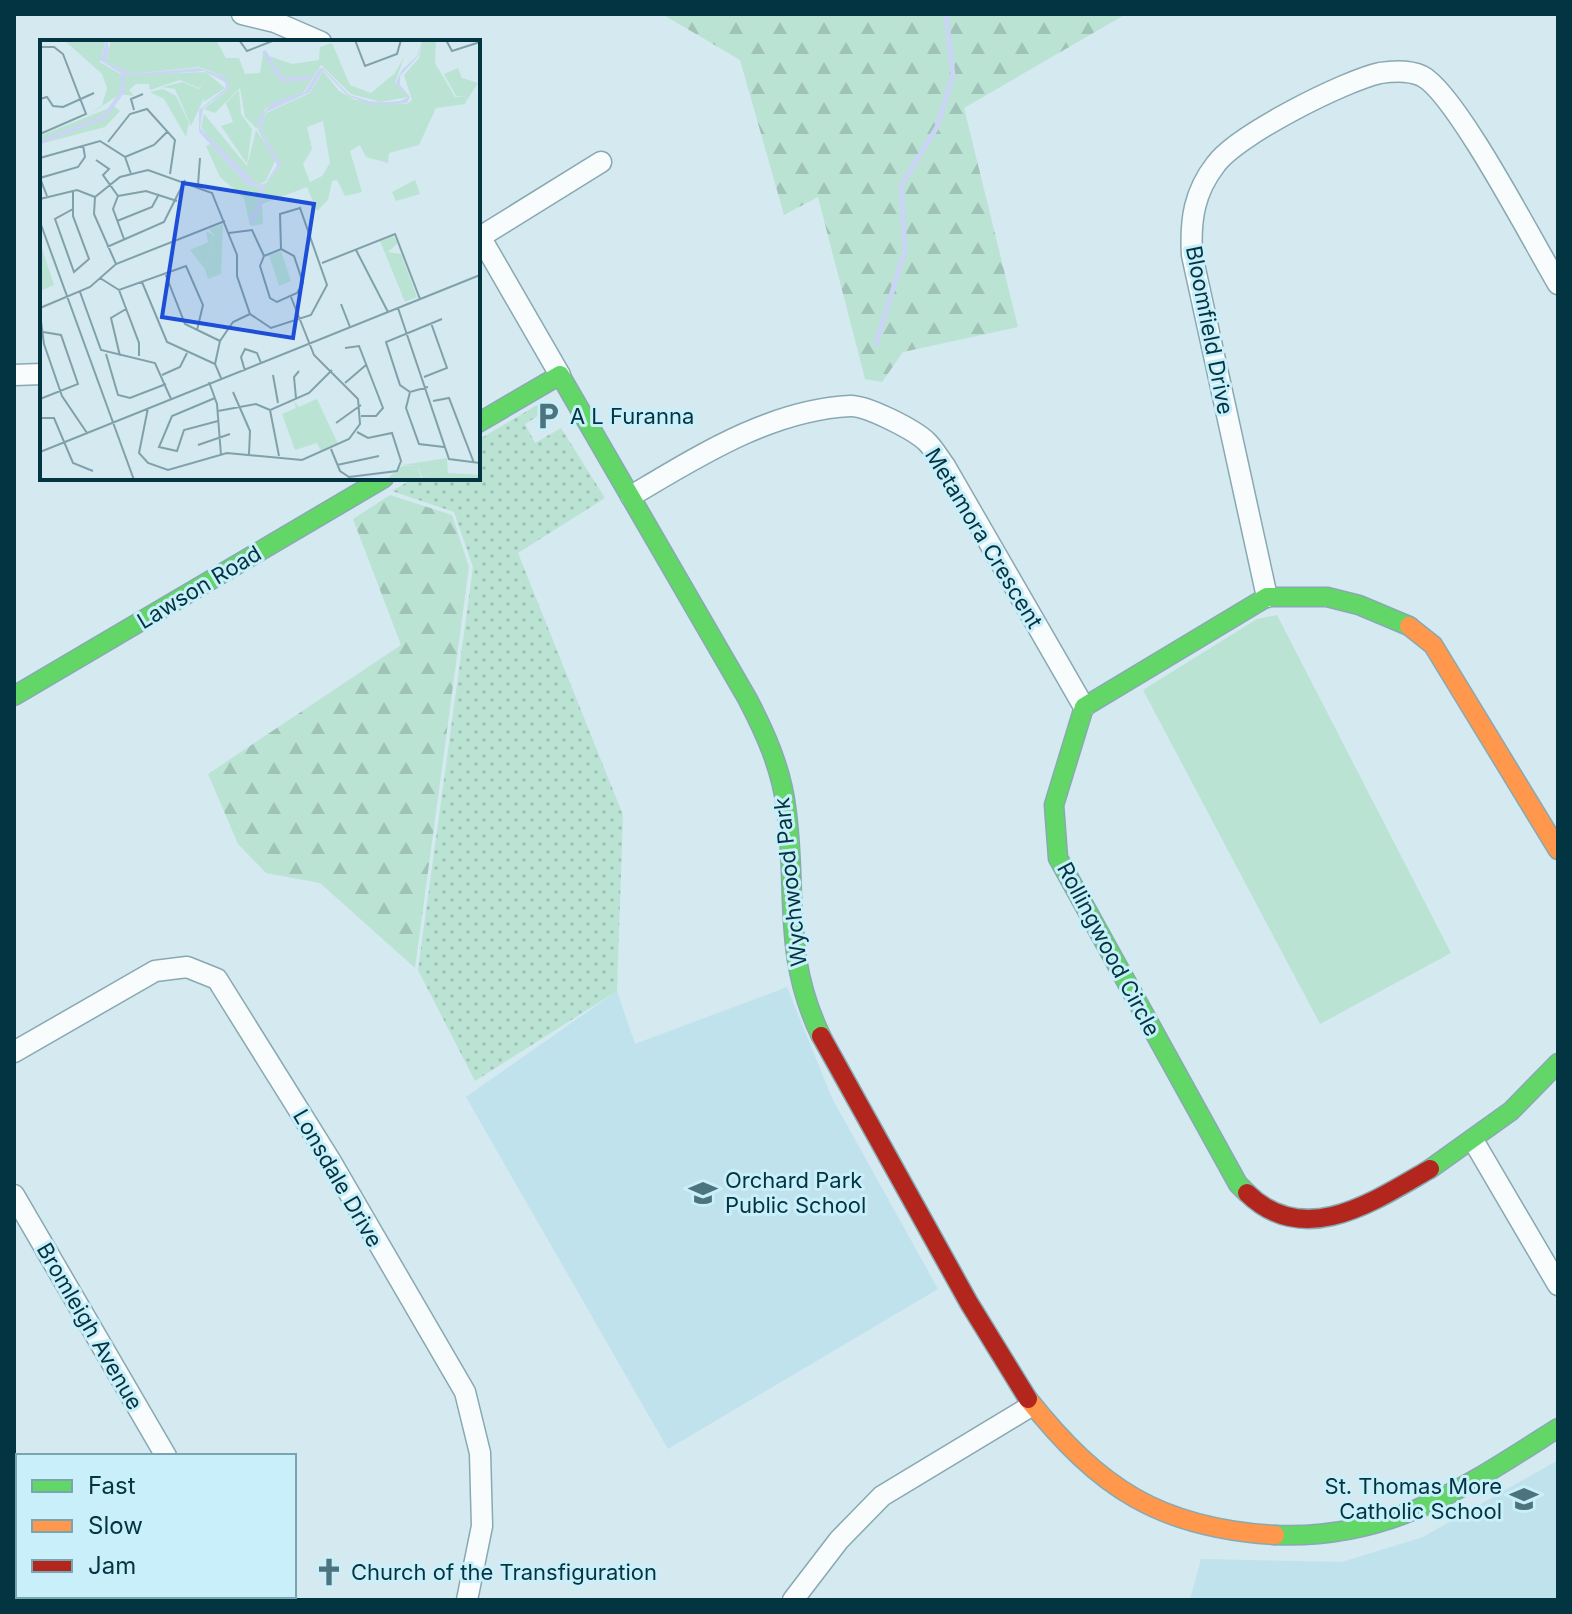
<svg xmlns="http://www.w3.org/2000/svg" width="1572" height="1614" viewBox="0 0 1572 1614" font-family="Inter,sans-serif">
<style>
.built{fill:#c0e2ec}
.grass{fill:#bbe3d4}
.forest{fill:url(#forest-firs)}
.park{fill:url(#park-dots)}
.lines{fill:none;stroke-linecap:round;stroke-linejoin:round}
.stream{stroke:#cad4f4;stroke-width:5}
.street-casing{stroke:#88a9b2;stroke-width:23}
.fast-casing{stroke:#88a9b2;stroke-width:21}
.slow-casing{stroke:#88a9b2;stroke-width:21}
.jam-casing{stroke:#88a9b2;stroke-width:21}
.street{stroke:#f9fcfd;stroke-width:20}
.fast{stroke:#63d668;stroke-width:18}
.slow{stroke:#ff974d;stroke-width:18}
.jam{stroke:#b3261e;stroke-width:18}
.labels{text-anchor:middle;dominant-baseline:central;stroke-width:6;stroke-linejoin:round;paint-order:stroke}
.street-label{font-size:22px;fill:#023541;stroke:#c9effb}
.poi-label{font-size:22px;fill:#023541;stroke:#c9effb;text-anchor:start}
.inset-river{fill:none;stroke:#cad4f4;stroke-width:4}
.inset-road{fill:none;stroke:#80a1aa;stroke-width:2}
.view{fill:#1d4ed8;fill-opacity:0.15;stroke:#1d4ed8;stroke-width:4}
.inset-edge{fill:none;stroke:#023541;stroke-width:4}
</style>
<defs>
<pattern id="forest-firs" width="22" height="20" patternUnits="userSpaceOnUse" patternTransform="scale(2)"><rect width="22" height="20" fill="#bbe3d4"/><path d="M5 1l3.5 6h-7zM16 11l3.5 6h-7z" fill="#9fc3b7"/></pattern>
<pattern id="park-dots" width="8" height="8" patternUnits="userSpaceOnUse" patternTransform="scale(2)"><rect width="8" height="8" fill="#bbe3d4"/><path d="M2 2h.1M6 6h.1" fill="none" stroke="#9fc3b7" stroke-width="1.8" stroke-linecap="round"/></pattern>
</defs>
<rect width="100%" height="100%" fill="#d4e9f0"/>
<g class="built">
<polygon points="787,987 832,1098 938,1289 668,1449 466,1097 617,991 635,1044"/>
<polygon points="1558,1460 1558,1600 1190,1600 1201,1559 1342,1562 1423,1537"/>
</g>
<polygon class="grass" points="1277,615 1451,953 1320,1024 1143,690 1257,619"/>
<g class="forest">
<polygon points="662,14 1126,14 964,108 1018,327 903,352 882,382 865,379 818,197 784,215 740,60"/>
<polygon points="390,495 452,515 469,567 415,968 320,883 266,873 238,844 208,774 401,645 353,519"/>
</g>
<polygon class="park" points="544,401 549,409 525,424 535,443 561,428 605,498 518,553 623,815 617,991 475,1081 418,970 473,567 454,512 392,491 414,478 478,478 478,440"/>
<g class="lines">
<polyline class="stream" points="876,344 905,250 901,186 937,127 953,75 946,14"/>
<defs>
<g id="street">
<polyline points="242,14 275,22 321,42"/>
<polyline points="478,233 560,375"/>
<polyline points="480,237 601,162"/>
<polyline points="14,375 42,374"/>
<path d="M 631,496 C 697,457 770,410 850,406 C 866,405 915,430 927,442 C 934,449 939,458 945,466 L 1084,707"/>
<path d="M 1267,597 L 1192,255 C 1190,220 1194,192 1216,164 C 1237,135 1344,81 1380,73 C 1393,71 1409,70 1422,76 C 1456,93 1534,244 1558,284"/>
<polyline points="14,1052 155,971 187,967 217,979 330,1160 465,1392 480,1453 482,1526 467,1600"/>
<polyline points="1473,1140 1558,1285"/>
<polyline points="14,1195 166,1456"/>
<polyline points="248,1596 250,1600"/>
<polyline points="793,1600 839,1540 882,1496 1031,1406"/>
</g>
<g id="fast">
<path d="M 478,423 L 560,375 L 747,698 C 765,732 781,768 786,807 C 798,891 781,953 821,1036"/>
<polyline points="14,696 384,478"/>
<polyline points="1430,1169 1511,1111 1558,1063"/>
<polyline points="1247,1193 1238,1184 1058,858 1054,805 1084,707 1267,597 1327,597 1359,605 1409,626"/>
<path d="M 1275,1535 C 1391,1540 1465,1487 1558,1428"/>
</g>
<g id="slow">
<polyline points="1409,626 1433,645 1558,850"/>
<path d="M 1028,1399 C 1099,1488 1159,1528 1275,1535"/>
</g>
<g id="jam">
<polyline points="821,1036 969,1303 1028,1399"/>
<path d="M 1247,1193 C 1304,1249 1373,1202 1430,1169"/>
</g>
</defs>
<use href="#street" class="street-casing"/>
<use href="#fast" class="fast-casing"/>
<use href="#slow" class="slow-casing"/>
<use href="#jam" class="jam-casing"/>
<use href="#street" class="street"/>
<use href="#fast" class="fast"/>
<use href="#slow" class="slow"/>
<use href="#jam" class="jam"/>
</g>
<defs>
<symbol id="parking-bare" viewBox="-9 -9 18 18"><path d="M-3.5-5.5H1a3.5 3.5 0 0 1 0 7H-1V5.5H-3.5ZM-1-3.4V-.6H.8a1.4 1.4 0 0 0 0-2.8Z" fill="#4c747e" stroke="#c9effb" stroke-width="2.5" paint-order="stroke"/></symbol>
<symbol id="school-bare" viewBox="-9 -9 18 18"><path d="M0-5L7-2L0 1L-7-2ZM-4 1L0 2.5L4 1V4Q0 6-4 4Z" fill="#4c747e" stroke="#c9effb" stroke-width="2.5" paint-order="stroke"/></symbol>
<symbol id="church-bare" viewBox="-9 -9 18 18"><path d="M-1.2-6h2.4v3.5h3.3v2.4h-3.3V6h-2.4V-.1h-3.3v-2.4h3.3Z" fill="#4c747e" stroke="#c9effb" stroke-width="2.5" paint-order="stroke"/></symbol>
</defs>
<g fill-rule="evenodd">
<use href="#parking-bare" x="528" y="396" width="40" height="40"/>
<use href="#school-bare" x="683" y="1173" width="40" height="40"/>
<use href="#school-bare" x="1504" y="1479" width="40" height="40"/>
<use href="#church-bare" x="309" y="1552" width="40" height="40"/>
</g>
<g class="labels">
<g class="street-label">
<text transform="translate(1210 330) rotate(79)">Bloomfield Drive</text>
<text transform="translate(984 538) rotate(59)">Metamora Crescent</text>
<text transform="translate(199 587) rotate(-31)">Lawson Road</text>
<text transform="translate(790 882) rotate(-96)">Wychwood Park</text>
<text transform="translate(1109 949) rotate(62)">Rollingwood Circle</text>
<text transform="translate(338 1178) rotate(60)">Lonsdale Drive</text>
<text transform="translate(90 1326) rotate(60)">Bromleigh Avenue</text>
</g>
<g class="poi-label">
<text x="570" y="416">A L Furanna</text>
<text x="725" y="1180">Orchard Park<tspan x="725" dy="25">Public School</tspan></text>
<text x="1502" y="1486" text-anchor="end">St. Thomas More<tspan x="1502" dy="25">Catholic School</tspan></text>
<text x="351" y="1572">Church of the Transfiguration</text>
</g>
</g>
<g transform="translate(40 40)">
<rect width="440" height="440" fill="#d4e9f0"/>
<path d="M 418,28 L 422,38 L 438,43 L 425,63 L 427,56 L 416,56 L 404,34 ZM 165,40 L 165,56 L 151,86 L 135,49 L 122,47 L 143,42 L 159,49 ZM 199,50 L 201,74 L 212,89 L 207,124 L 181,86 L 193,82 L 186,63 ZM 353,196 L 358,203 L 348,212 L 361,214 L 377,257 L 365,262 L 340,201 ZM 241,211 L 251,241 L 239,246 L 229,215 Z" fill="#bbe3d4"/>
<path d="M 24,0 L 66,0 L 60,22 L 82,35 L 166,32 L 185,48 L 164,62 L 165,40 L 159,48 L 140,40 L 110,50 L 109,44 L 96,44 L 89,50 L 94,56 L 80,54 L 49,75 L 62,65 L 67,48 L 62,34 ZM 71,0 L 176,0 L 186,18 L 199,18 L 205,34 L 220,33 L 223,14 L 252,24 L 279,20 L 280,7 L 292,3 L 310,45 L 331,53 L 355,33 L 364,17 L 355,43 L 368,57 L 341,62 L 311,54 L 281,25 L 264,52 L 225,69 L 217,89 L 205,77 L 200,48 L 175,73 L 164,69 L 189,48 L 185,37 L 159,27 L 93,34 L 66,22 ZM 382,0 L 396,0 L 395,23 L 415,57 L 427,56 L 425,64 L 396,68 L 379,105 L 349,113 L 348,123 L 326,117 L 320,105 L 310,111 L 322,152 L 305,156 L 297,140 L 292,141 L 288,160 L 277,171 L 267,147 L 222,164 L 223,184 L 210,186 L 204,158 L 180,137 L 166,106 L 170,104 L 208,145 L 223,148 L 241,124 L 220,90 L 226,73 L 270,53 L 283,31 L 299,51 L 315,60 L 367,64 L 372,60 L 364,35 L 379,18 ZM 283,81 L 290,123 L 282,136 L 270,142 L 263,124 L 272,109 L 267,87 ZM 123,49 L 136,56 L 149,83 L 146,97 L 124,59 L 110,52 ZM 74,66 L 80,71 L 65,87 L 0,104 L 0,96 ZM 164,74 L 207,126 L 216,90 L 236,119 L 226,141 L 218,145 L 206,137 L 169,98 L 161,87 ZM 375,140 L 380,154 L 356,161 L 352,152 ZM 166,191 L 175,196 L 165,229 L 150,210 L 168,202 ZM 377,425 L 381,438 L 393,432 L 440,435 L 440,440 L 307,440 L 348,438 L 362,426 Z" fill="#bbe3d4" fill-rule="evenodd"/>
<path d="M 183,184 L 181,234 L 168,239 L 165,229 L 175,196 L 169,189 ZM 0,202 L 14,245 L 0,251 ZM 277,359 L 298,404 L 281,411 L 277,403 L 255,410 L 242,374 L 256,368 L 254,361 L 259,367 ZM 407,418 L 408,436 L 393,432 L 382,437 L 377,425 L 362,425 Z" fill="#bbe3d4"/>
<path d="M 67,0 L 69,9 L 66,22 L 93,34 L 159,28 L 185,37 L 189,48 L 163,68 L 160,88 L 218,145 L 226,143 L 237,125 L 218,90 L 219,78 L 232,63 L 265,52 L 279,29 L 283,28 L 309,55 L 336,63 L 360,61 L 368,57 L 356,44 L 357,40 L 362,30 L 377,16 L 382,0 L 378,16 L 360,36 L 360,45 L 370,57 L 367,63 L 331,65 L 308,56 L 283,30 L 270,52 L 226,72 L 220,90 L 241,124 L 223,148 L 208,145 L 159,92 L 159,70 L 186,48 L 185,42 L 164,31 L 92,36 L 82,34 L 60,20 Z" fill="#cad4f4"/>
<path class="inset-river" d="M 224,11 L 242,40 L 271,38M 0,102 L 64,77 L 83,51 L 83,33M 211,183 L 221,162 L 221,147"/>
<path class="inset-road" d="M 199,0 L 207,11 L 235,0M 315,0 L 325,26 L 357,14 L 361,0M 406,0 L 412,11 L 440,2M 0,7 L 14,7 L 23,14 L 46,74 L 0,94M 0,59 L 7,57 L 13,66 L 23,67 L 54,53M 94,70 L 91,59 L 103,54M 68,102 L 90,74 L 107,69 L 135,100 L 130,134M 85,117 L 114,105 L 128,91M 0,118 L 60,101 L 85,117 L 91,134M 56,120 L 69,129 L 63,135 L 78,156M 158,145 L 160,118M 33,150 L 33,176 L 49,219 L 34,232 L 15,179 L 33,169M 7,156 L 0,138 L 38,127 L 45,117 L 43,105M 78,156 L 106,151 L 137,161M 78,156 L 73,169 L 84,199M 0,159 L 37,150 L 55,157M 77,181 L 112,167 L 119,154M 0,182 L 94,440M 189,193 L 212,190 L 224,216M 67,207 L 124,182 L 145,140M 241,209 L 254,216 L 263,243 L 257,253 L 237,262 L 230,258 L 220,226 L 224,216 ZM 316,210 L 348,272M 282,223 L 355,194 L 380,259M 76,224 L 54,174 L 55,157 L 80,137 L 108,130 L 172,153 L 197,215 L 197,236 L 210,274 L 231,288 L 271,275 L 287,245 L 260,168 L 240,174 L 241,209M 125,233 L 145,284 L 180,301M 60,238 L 79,250 L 146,226 L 163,265 L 157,290M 102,242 L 127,302 L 175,324M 79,250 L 99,303 L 99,316M 40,252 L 61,310 L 115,323 L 131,359M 301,264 L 310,287M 0,268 L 50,247 L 76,224 L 185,181M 358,268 L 409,419 L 440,423M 0,274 L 4,304 L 22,356 L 47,393M 305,308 L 319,306 L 343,368 L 336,376 L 321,376M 66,314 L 78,355 L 90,358 L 126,344M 80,316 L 71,278 L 86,269M 205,331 L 201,317 L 205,309 L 217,313 L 221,323M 122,335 L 140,327 L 147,313M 233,335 L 238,363M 384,337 L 407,328 L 391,283M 181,338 L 175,324 L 180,301 L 193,282 L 210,274M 169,342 L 177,364 L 181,415M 305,343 L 326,325M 388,347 L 370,352 L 360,345 L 346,302 L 402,279M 193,352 L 210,391 L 209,414M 370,352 L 366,368 L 379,404 L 404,407M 175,358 L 132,376 L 119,407 L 137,411 L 144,390 L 178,381M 256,358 L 254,337 L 259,331M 0,359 L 38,344 L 21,295 L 3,292M 393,361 L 409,358 L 434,423M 108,368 L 99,413 L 108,423 L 128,430 L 187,413 L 262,420 L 309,399 L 320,384 L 318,359 L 274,315 L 251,257M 178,371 L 216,364 L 230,370M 0,378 L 14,378 L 33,423 L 53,431M 296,383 L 321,365M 158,405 L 190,394M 291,409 L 300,431 L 309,437 L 357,431 L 361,421 L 352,393 L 328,398 L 317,392M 0,412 L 440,235M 239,416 L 230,370 L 269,353 L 292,330M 297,425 L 339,416"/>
<path class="view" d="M 143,143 L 274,164 L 253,298 L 122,277 Z"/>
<rect width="440" height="440" class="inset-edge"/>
</g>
<rect width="1572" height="1614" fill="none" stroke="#023541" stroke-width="32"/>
<rect x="16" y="1454" width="280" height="144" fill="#c9effb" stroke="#79a5b1" stroke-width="2"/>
<rect x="32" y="1480" width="40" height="12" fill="#63d668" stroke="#79a5b1" stroke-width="2"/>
<text x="88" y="1494" font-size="24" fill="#023541">Fast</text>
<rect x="32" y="1520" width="40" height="12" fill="#ff974d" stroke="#79a5b1" stroke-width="2"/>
<text x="88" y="1534" font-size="24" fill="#023541">Slow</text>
<rect x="32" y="1560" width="40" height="12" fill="#b3261e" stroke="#79a5b1" stroke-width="2"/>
<text x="88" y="1574" font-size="24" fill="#023541">Jam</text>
</svg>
